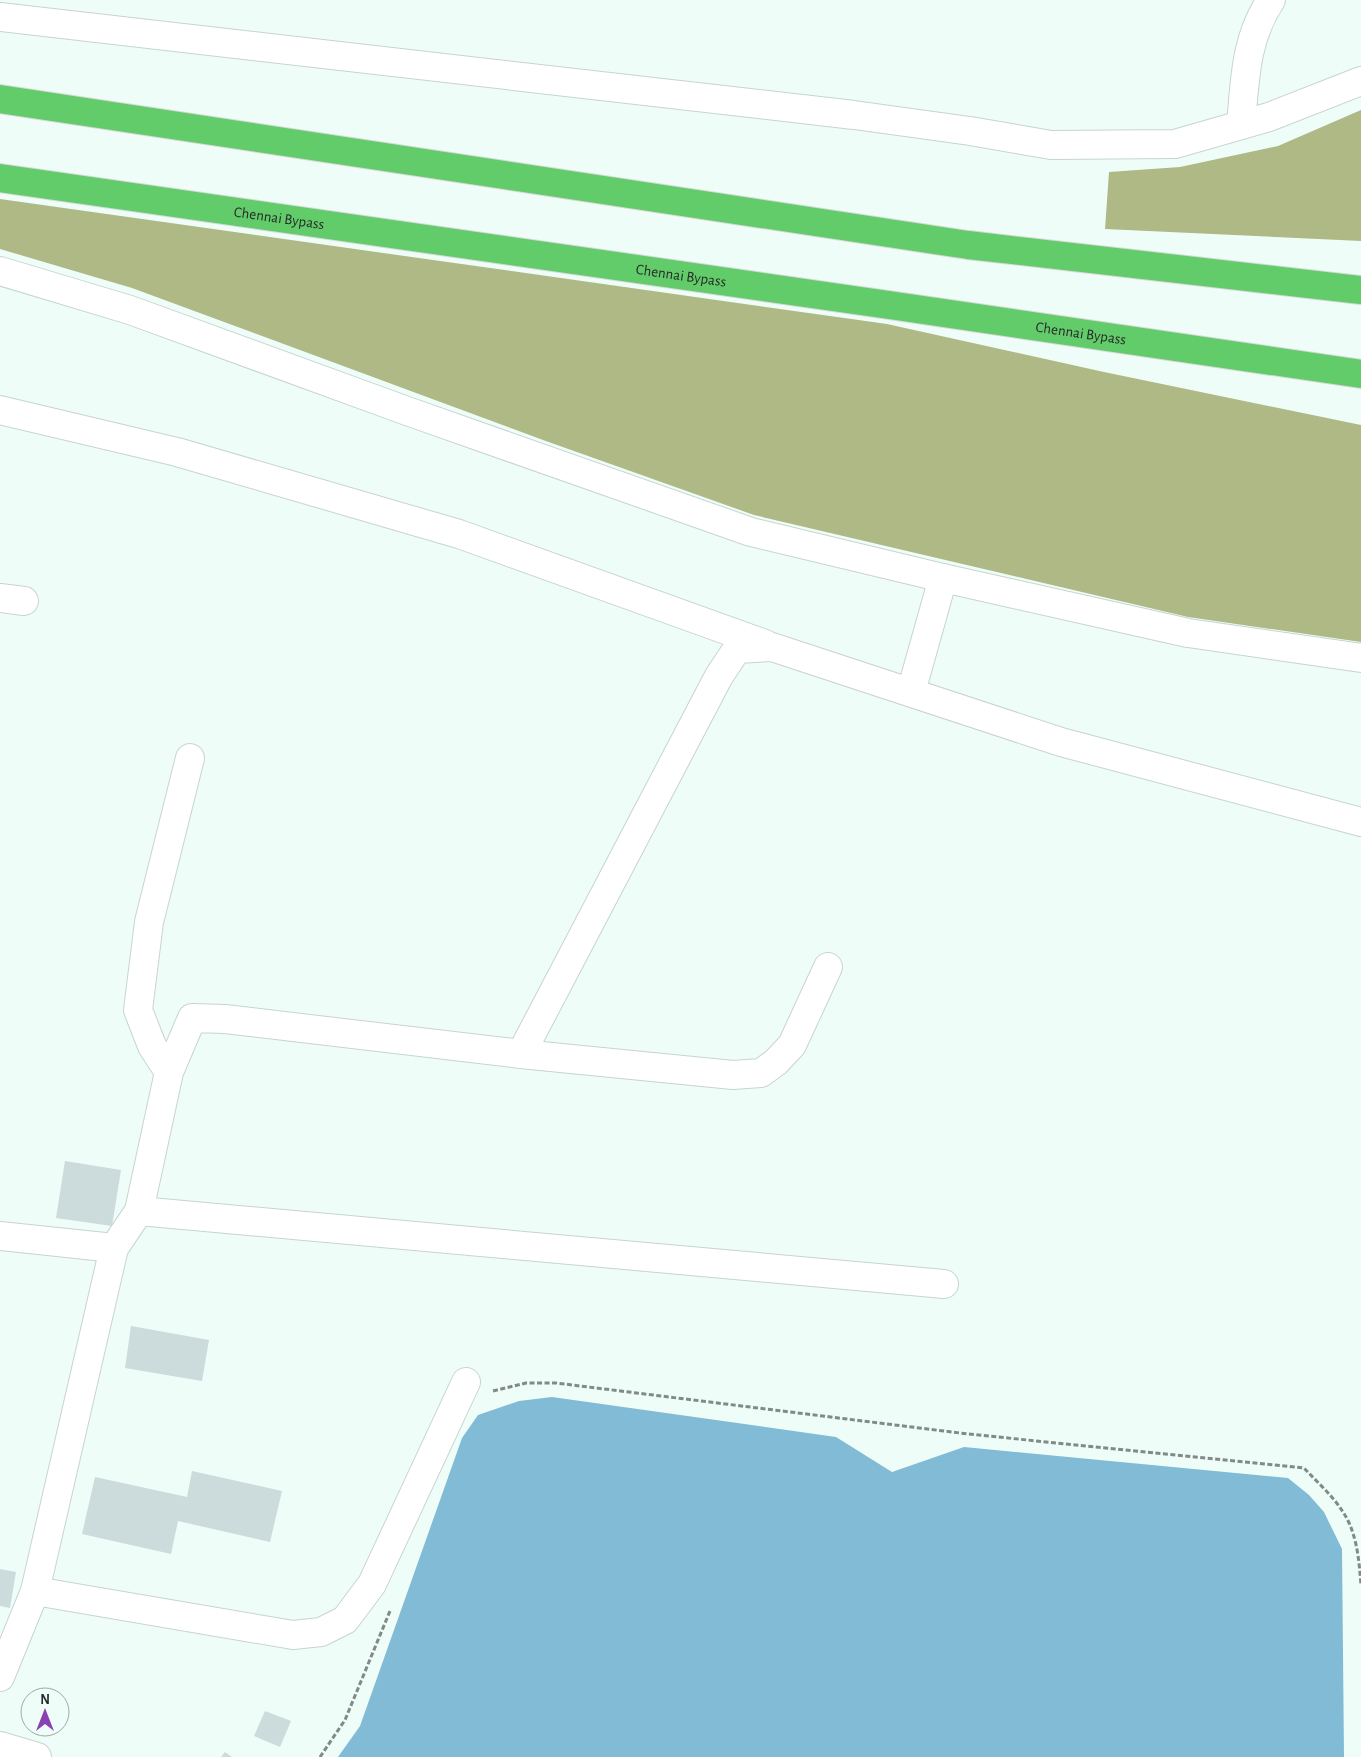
<svg xmlns="http://www.w3.org/2000/svg" width="1361" height="1757" viewBox="0 0 1361 1757" font-family="'Alegreya Sans',sans-serif">
<style>
.forest{fill:#aeb986}
.water{fill:#82bbd5}
.building{fill:#ccdbdc}
.lines{fill:none;stroke-linecap:round;stroke-linejoin:round}
.street-casing{stroke:#c7d4cf;stroke-width:30}
.secondary-casing{stroke:#c7d4cf;stroke-width:30}
.highway-casing{stroke:#d8d9d8;stroke-width:30}
.path{stroke:#818a87;stroke-width:3;stroke-dasharray:5 2.5;stroke-linecap:butt}
.street{stroke:#fff;stroke-width:28}
.secondary{stroke:#fff;stroke-width:28}
.highway{stroke:#62cc6a;stroke-width:28}
.labels{text-anchor:middle;dominant-baseline:central;stroke-width:4;stroke-linejoin:round;paint-order:stroke}
.street-label{font-size:15px;fill:#262b29;stroke:#effdf8}
</style>
<rect width="100%" height="100%" fill="#effdf8"/>
<g class="forest">
<polygon points="1361,110 1361,241 1105,229 1109,172 1180,167 1278,146"/>
<polygon points="0,199 887,324 1104,372 1361,425 1361,642 1188,617 754,515 543,440 132,288 0,249"/>
</g>
<polygon class="water" points="552,1397 836,1437 892,1472 964,1447 1288,1478 1309,1495 1324,1512 1342,1549 1344,1757 338,1757 360,1726 462,1438 478,1415 519,1401"/>
<g class="building">
<polygon points="65,1161 121,1170 112,1226 56,1218"/>
<polygon points="131,1326 209,1340 202,1381 125,1368"/>
<polygon points="192,1471 282,1491 270,1542 178,1521 171,1554 82,1534 95,1477 187,1497"/>
<polygon points="0,1569 16,1572 10,1608 0,1606"/>
<polygon points="265,1711 291,1721 280,1747 254,1736"/>
<polygon points="225,1752 232,1757 221,1757"/>
</g>
<g class="lines">
<defs>
<g id="street">
<path d="M 1241,125 C 1245,80 1245,39 1271,0"/>
<polyline points="0,410 177,452 459,534 765,644"/>
<polyline points="0,598 24,601"/>
<polyline points="911,692 943,578"/>
<polyline points="521,1054 719,676 737,649 772,647 1061,742 1361,822"/>
<polyline points="169,1072 152,1046 138,1010 149,922 190,758"/>
<polyline points="139,1211 944,1284"/>
<polyline points="0,1236 114,1248"/>
<polyline points="35,1591 293,1635 321,1632 345,1620 372,1584 466,1382"/>
<polyline points="0,1677 35,1591 114,1248 139,1211 169,1072 192,1018 225,1019 521,1054 733,1075 761,1073 776,1062 792,1045 828,967"/>
<polyline points="0,1746 37,1757"/>
</g>
<g id="secondary">
<polyline points="0,17 854,115 970,131 1051,145 1175,144 1269,117 1361,81"/>
<polyline points="0,271 130,310 407,411 751,532 943,578 1188,633 1361,658"/>
</g>
<g id="highway">
<polyline points="0,99 968,245 1361,290"/>
<path id="s1" d="M 0,178 L 889,305 L 1361,374"/>
</g>
</defs>
<use href="#street" class="street-casing"/>
<use href="#secondary" class="secondary-casing"/>
<use href="#highway" class="highway-casing"/>
<g class="path">
<path d="M 493,1391 L 526,1383 L 556,1383 L 968,1434 L 1304,1468 C 1317,1482 1333,1496 1343,1512 C 1357,1533 1359,1560 1361,1585"/>
<polyline points="320,1757 345,1720 390,1611"/>
</g>
<use href="#street" class="street"/>
<use href="#secondary" class="secondary"/>
<use href="#highway" class="highway"/>
</g>
<g class="labels">
<g class="street-label">
<text stroke="none"><textPath href="#s1" startOffset="282">Chennai Bypass</textPath></text>
<text stroke="none"><textPath href="#s1" startOffset="688">Chennai Bypass</textPath></text>
<text stroke="none"><textPath href="#s1" startOffset="1092">Chennai Bypass</textPath></text>
</g>
</g>
<g transform="translate(45 1712)"><circle r="24" fill="#effdf8" stroke="#9fa9a5"/>
<path d="M0-4L9 19L0 12L-9 19Z" fill="#8a41b3"/>
<text y="-8" font-size="14" font-weight="bold" text-anchor="middle" fill="#262b29">N</text>
</g>
</svg>
